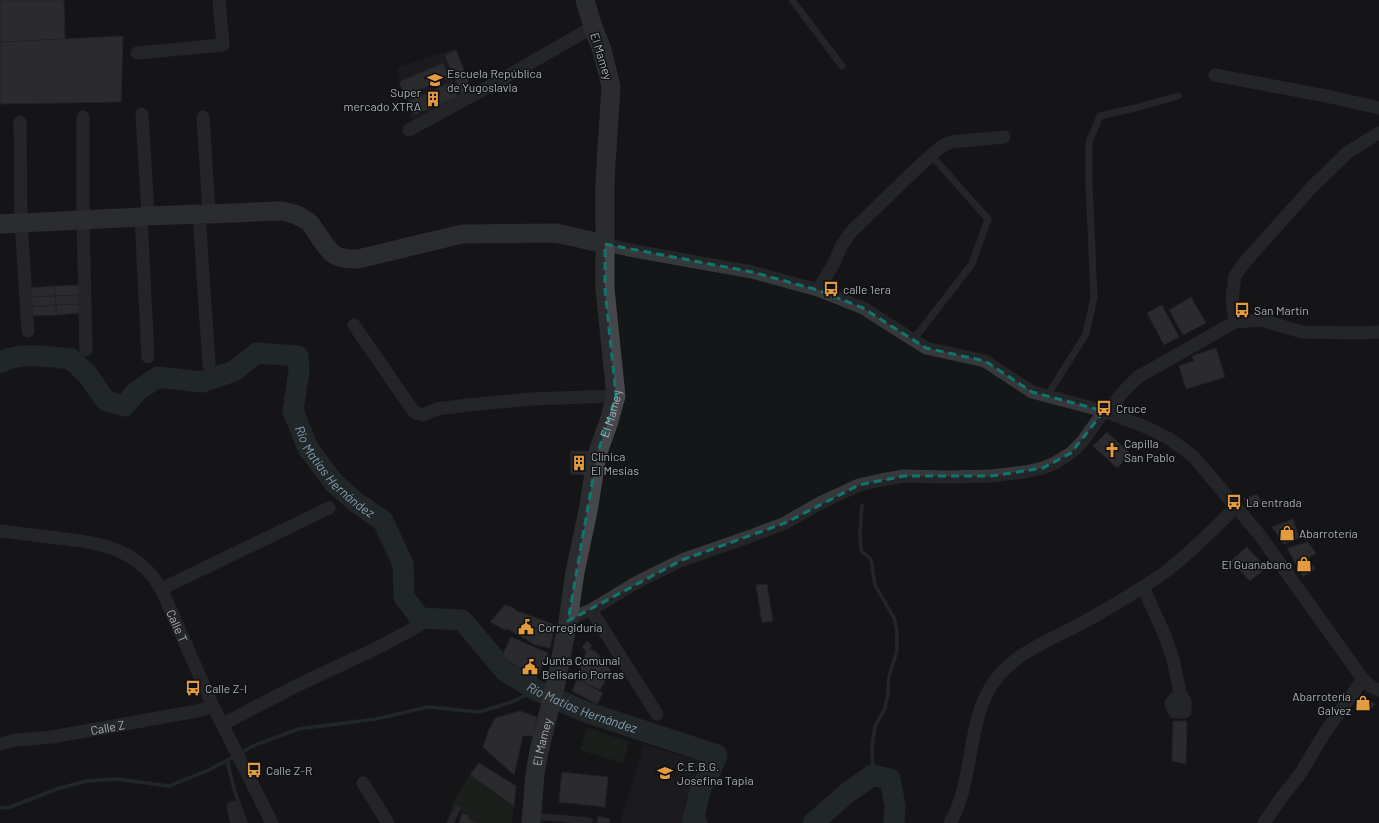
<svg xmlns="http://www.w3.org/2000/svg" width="1379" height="823" viewBox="0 0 1379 823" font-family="Barlow,sans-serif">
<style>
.built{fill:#222224}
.green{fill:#222a22}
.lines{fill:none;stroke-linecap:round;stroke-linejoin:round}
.stream{stroke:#303a3f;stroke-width:3.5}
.river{stroke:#303a3f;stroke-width:21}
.building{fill:#45464a;stroke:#303033}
.lane{stroke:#37383c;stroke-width:7}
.street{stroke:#37383c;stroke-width:13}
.secondary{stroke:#45474c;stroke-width:19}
.marked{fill:none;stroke:#0f766e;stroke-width:3;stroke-dasharray:8 5;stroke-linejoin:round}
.labels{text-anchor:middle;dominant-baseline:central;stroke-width:3;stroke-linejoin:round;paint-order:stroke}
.street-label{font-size:12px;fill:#a8aeb6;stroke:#101112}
.poi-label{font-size:12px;fill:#a8aeb6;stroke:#101112;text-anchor:start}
.water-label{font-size:13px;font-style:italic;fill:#829faf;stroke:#101112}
</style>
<rect width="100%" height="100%" fill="#151617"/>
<g class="built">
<polygon points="455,48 474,92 413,124 397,68"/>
<polygon points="644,745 700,761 691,785 685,823 620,823"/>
</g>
<g class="green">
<polygon points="587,728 629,742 623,763 580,750"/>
<polygon points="470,775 514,806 512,823 478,823 468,819 469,815 451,806"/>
</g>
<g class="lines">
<g class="stream">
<polyline points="862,505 860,533 861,551 871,559 875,585 894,618 897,631 897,651 889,676 888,693 885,708 875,726 872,747 873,775"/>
<polyline points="241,753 253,746 298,729 376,719 428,707 479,712 512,702 536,690"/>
<polyline points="227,760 234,789 246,823"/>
<polyline points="0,808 10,807 57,789 86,781 116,779 169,786 211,769 235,756"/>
</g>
<g class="river">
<path id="s1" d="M 0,363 C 17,351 51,357 71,359 L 87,374 L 106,401 L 124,406 L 137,391 L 158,377 L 202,382 L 234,371 L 257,353 L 298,356 L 299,371 L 293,411 L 308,448 L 334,483 L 357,503 L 383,521 L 403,564 L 404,597 L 420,618 L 462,620 L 505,671 L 536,690 L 583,711 L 717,755 L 712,768 L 701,787 L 693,821 L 697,823"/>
<polyline points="813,823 847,793 873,775 890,779 895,806 894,823"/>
</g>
</g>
<g class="building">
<polygon points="0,0 64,0 65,40 0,42"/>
<polygon points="123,36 121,102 0,104 0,42"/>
<polygon points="456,50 472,90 461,95 445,55"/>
<polygon points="443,63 449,77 405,96 399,82"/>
<polygon points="452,82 458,97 414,115 408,101"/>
<polygon points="80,285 80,295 55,296 54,286"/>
<polygon points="54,286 55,296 29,297 29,288"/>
<polygon points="80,295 81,304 56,305 55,296"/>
<polygon points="55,296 56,305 30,307 29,297"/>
<polygon points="1191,297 1206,323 1183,335 1169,310"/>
<polygon points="81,304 81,313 56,315 56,305"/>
<polygon points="56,305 56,315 30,316 30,307"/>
<polygon points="1162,305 1179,337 1164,345 1147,313"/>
<polygon points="1216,348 1225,377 1186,389 1179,366 1194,361 1192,356"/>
<polygon points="1107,432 1131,454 1117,468 1093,446"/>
<polygon points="571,451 589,451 585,475 570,474"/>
<polygon points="1257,494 1262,502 1250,508 1244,499"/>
<polygon points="1293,519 1300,538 1284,544 1272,527"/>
<polygon points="1308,542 1316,553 1308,558 1315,569 1303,577 1287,548"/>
<polygon points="1247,547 1266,568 1250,581 1231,561"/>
<polygon points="767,584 773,621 762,623 756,585"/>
<polygon points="505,605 514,608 515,610 555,625 550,648 535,645 508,629 505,630 490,622"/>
<polygon points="511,637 548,653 536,679 502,656"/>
<polygon points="587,641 592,646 586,652 582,647"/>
<polygon points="589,649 595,651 611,670 600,690 577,679 586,652"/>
<polygon points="577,679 603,693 597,704 572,691"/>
<polygon points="1362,696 1369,700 1364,709 1357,705"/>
<polygon points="1369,700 1375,704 1369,712 1364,709"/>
<polygon points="520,711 537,717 533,736 523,736 514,775 483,747 488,732 495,718"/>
<polygon points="1173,721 1187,721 1186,764 1172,761"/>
<polygon points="479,763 516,786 514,806 470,775"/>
<polygon points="562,772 608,777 605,807 559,802"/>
<polygon points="462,813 469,816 468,819 478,823 459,823"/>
<polygon points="598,816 610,819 609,823 597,823"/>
</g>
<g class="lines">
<g class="lane">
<polyline points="792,0 842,66"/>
<polyline points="913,340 972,264 988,219 931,155"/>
<polyline points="1047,396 1086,334 1094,297 1089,184 1089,142 1100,116 1135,108 1178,96"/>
<polyline points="533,816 589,821"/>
<polyline points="450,823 457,809"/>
</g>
<g class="street">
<polyline points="137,53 223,45 219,0"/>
<polyline points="1215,75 1331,97 1379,108"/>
<polyline points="142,114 148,216 141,217 148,357"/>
<polyline points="83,117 83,219 86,350"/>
<polyline points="203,117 209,214 199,214 209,365"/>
<polyline points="20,122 21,222 28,331"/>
<polyline points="409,130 499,81 593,27"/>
<polyline points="605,244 629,250 752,272 818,290 863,308 926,348 985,361 1032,392 1104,411 1148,428 1168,438 1193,456 1258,533 1363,679 1370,686 1379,690"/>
<polyline points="818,290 833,265 842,245 850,233 918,167 942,146 951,142 1004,137"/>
<polyline points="1235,322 1232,298 1235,276 1245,262 1311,188 1348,152 1379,133"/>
<polyline points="354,325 414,412 423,415 437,409 468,405 531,399 616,396"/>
<path id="s2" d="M 0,531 C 19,533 38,536 58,538 C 91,542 122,545 147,570 C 156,579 163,592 168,604 L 213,706 L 272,823"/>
<polyline points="1143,587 1165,636 1173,659 1180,693 1185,702 1185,712 1175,712 1171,703 1180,693"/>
<polyline points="161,589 329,508"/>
<polyline points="591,610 657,714"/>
<polyline points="568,621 580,614 591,610 639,581 682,560 751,536 785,523 820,503 859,485 881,480 904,476 947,477 991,476 1025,472 1043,468 1055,463 1071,453 1083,441 1104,411 1112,406 1122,393 1138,377 1235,322 1261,320 1302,332 1359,333 1379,332"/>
<polyline points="223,724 294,687 379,647 420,625"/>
<path id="s3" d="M 0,744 L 16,740 L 52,737 L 197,711 L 213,706"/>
<polyline points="363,783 388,823"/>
<polyline points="233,807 237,823"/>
<path d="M 950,823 C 975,780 966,720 994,682 C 1015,652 1053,639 1084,622 C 1104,611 1123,600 1141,588 C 1152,581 1164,574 1174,565 C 1196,547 1216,527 1236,507"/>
<polyline points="1264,823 1281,798 1300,774 1324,734 1363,679"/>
</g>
<g class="secondary">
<path d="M 209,214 L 280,211 C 290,212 301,216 309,222 C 312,225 314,229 316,232 C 330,252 332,260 358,259 L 462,234 L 556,233 L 605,244"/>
<polyline points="148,216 199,214"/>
<polyline points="0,224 141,217"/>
<path id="s4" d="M 531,823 L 535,774 L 539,751 L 556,683 L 568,621 L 575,572 L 588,511 L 597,455 L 609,421 L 616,396 L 605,289 L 605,180 L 611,86 L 602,50 L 593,27 L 585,0"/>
</g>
</g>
<path d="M0 0H1379V823H0ZM 605,244 L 752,272 L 818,290 L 863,308 L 926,348 L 985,361 L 1032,392 L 1104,411 L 1071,453 L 1043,468 L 991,476 L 904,476 L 859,485 L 785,523 L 682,560 L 568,621 L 597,455 L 616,396 L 605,289 Z" fill="#151617" fill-opacity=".55" fill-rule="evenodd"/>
<path class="marked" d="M 605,244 L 752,272 L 818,290 L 863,308 L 926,348 L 985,361 L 1032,392 L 1104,411 L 1071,453 L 1043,468 L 991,476 L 904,476 L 859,485 L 785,523 L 682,560 L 568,621 L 597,455 L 616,396 L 605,289 Z"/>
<defs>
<symbol id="school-bare" viewBox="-9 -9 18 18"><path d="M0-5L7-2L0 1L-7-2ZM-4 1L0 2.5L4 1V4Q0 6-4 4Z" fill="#e49b40" stroke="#101112" stroke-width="2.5" paint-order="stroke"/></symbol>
<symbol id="building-bare" viewBox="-9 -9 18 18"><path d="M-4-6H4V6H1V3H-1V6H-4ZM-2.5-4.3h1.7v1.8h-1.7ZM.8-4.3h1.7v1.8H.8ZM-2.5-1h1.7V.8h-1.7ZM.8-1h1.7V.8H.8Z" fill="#e49b40" stroke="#101112" stroke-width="2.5" paint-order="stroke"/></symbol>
<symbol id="bus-bare" viewBox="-9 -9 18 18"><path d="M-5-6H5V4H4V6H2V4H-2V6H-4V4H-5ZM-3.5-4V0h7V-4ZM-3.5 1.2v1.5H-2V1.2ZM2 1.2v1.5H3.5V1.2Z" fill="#e49b40" stroke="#101112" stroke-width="2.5" paint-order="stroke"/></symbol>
<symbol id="church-bare" viewBox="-9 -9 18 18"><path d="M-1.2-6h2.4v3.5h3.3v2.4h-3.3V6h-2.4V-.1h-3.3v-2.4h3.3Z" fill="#e49b40" stroke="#101112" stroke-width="2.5" paint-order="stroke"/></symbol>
<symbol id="shop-bare" viewBox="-9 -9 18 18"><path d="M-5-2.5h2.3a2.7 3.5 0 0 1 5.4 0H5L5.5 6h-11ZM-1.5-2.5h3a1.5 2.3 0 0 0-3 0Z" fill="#e49b40" stroke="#101112" stroke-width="2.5" paint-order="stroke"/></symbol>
<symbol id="civic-bare" viewBox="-9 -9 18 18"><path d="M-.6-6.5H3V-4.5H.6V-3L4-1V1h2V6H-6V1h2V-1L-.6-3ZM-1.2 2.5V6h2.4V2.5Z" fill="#e49b40" stroke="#101112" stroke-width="2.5" paint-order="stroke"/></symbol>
</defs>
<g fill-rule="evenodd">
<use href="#school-bare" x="424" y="69" width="22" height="22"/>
<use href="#building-bare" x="422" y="88" width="22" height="22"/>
<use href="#bus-bare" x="820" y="278" width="22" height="22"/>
<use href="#bus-bare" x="1231" y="299" width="22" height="22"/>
<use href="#bus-bare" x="1093" y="397" width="22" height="22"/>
<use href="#church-bare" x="1101" y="439" width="22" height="22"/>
<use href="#building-bare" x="568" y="452" width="22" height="22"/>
<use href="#bus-bare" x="1223" y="491" width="22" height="22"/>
<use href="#shop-bare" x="1276" y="522" width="22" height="22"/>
<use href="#shop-bare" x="1293" y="553" width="22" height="22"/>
<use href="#civic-bare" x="515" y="616" width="22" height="22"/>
<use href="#civic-bare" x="519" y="656" width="22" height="22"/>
<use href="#bus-bare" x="182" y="677" width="22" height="22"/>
<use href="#shop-bare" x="1352" y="692" width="22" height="22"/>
<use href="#bus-bare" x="243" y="759" width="22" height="22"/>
<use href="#school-bare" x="654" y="762" width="22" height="22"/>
</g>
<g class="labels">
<g class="street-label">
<text transform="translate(602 56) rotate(73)">El Mamey</text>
<text stroke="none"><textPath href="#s4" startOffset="418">El Mamey</textPath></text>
<text stroke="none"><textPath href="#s2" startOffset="219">Calle T</textPath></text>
<text stroke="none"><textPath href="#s3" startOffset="109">Calle Z</textPath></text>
<text stroke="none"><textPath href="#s4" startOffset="82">El Mamey</textPath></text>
</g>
<g class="poi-label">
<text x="447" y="73">Escuela República<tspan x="447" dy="14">de Yugoslavia</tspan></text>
<text x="421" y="92" text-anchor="end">Super<tspan x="421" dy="14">mercado XTRA</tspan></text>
<text x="843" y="289">calle 1era</text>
<text x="1254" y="310">San Martín</text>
<text x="1116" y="408">Cruce</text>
<text x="1124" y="443">Capilla<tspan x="1124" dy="14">San Pablo</tspan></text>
<text x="591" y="456">Clínica<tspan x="591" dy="14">El Mesias</tspan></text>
<text x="1246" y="502">La entrada</text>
<text x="1299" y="533">Abarrotería</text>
<text x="1292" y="564" text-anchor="end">El Guanabano</text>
<text x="538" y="627">Corregiduría</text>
<text x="542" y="660">Junta Comunal<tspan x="542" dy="14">Belisario Porras</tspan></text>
<text x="205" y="688">Calle Z-I</text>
<text x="1351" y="696" text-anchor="end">Abarrotería<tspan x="1351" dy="14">Galvez</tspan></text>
<text x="677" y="766">C.E.B.G.<tspan x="677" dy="14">Josefina Tapia</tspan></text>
<text x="266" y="770">Calle Z-R</text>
</g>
<g class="water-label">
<text stroke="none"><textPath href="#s1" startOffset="470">Río Matías Hernández</textPath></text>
<text stroke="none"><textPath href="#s1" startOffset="842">Río Matías Hernández</textPath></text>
</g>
</g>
</svg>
